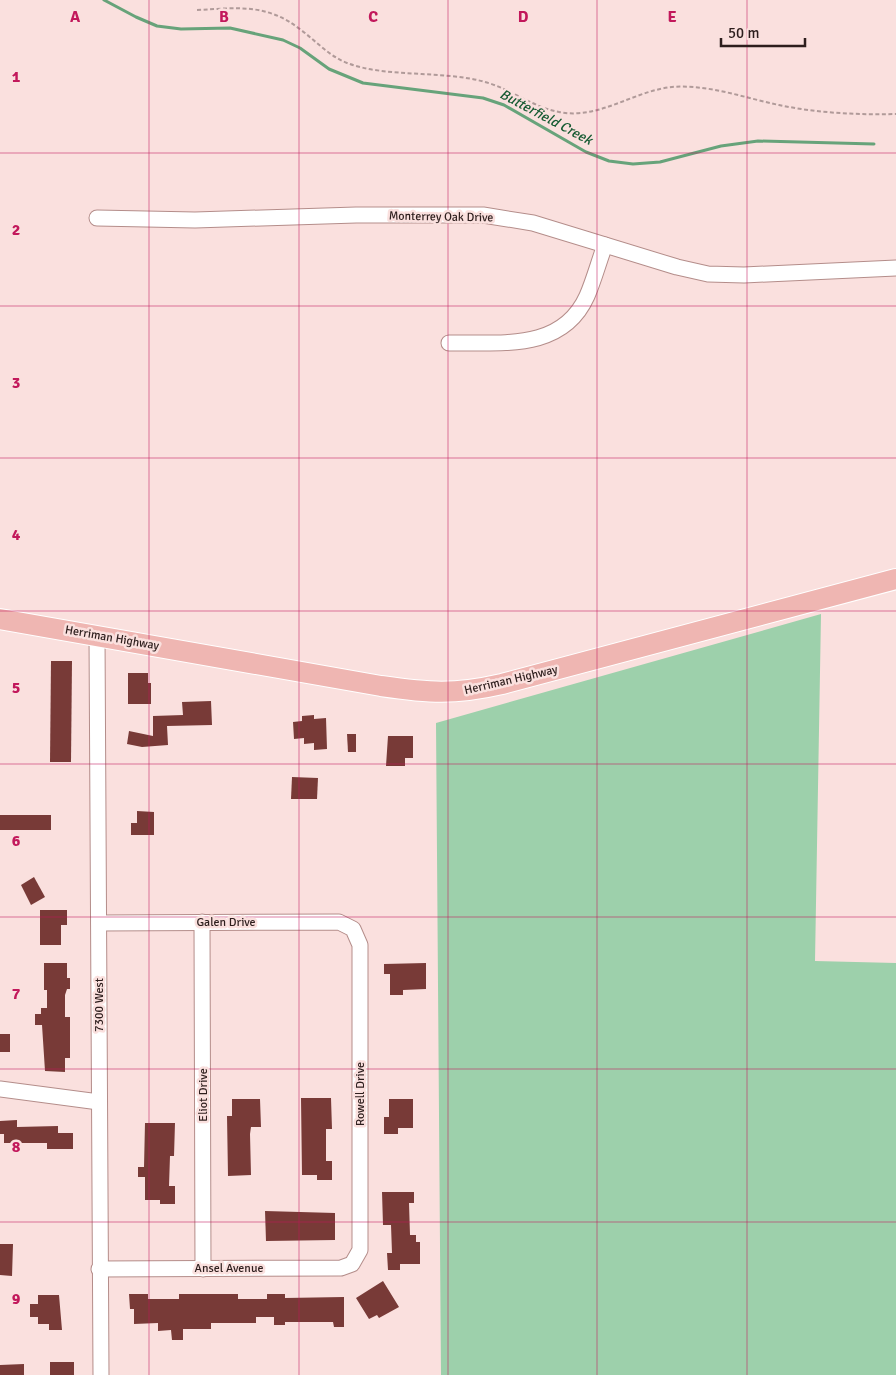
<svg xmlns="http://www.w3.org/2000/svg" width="896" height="1375" viewBox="0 0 896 1375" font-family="Signika,sans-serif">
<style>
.green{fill:#9dd0ab}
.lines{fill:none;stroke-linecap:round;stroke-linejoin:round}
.stream{stroke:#67a37a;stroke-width:3}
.building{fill:#783a37}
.minor-casing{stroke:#b48d8a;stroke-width:17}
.major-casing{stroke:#fff;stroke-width:22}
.path{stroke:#b09a99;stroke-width:2;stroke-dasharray:4 2.5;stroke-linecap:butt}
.minor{stroke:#fff;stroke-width:15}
.major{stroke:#efb6b2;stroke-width:20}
.grid{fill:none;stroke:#c2185b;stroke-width:1;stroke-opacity:0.55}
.labels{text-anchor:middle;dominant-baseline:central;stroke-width:5;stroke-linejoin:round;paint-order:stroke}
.street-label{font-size:12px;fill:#2d1e1d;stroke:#fae0de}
.water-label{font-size:14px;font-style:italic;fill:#175b33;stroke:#fae0de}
.grid-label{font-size:16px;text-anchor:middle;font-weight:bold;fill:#c2185b;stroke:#fae0de;stroke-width:5;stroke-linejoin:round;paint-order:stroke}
</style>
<rect width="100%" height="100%" fill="#fae0de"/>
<polygon class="green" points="821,614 815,961 896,963 896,1375 441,1375 436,723"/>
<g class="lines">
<polyline class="stream" points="104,0 136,17 157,26 181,29 230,28 283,40 300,48 329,69 363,83 483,98 504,105 586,152 609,161 633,164 660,162 721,146 758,141 874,144"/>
</g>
<g class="building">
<polygon points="51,661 72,661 71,762 50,762"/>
<polygon points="128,673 148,673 148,683 151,683 151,704 128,704"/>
<polygon points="211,701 212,725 167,726 168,745 142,747 127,744 129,731 153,736 153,716 183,715 182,702"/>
<polygon points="314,715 314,719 326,718 327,749 314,750 314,743 304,744 304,738 294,739 293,722 302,721 302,716"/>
<polygon points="347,734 356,734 356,752 348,752"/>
<polygon points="388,736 413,736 413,758 405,758 405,766 386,766"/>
<polygon points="292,777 318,778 317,799 291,799"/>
<polygon points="137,811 154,812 154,835 131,835 131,823 137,823"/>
<rect x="0" y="815" width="51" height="15"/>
<polygon points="34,877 45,897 31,905 21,885"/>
<polygon points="40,910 67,910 67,925 61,925 61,945 40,945"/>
<polygon points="44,963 67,963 67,978 70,978 70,989 67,989 65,995 65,1017 70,1017 70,1058 65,1058 65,1072 45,1071 42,1025 35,1025 35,1014 41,1014 41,1008 47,1008 47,990 44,990"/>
<polygon points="426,963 426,989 403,990 403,995 390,995 390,974 384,974 384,964"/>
<rect x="0" y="1034" width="10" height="18"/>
<polygon points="301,1098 331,1098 332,1129 326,1129 326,1161 332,1161 332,1180 317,1180 317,1175 302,1175"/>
<polygon points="232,1099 260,1099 261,1127 251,1127 250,1134 251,1175 228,1176 227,1116 232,1116"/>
<polygon points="389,1099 413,1099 413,1128 398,1128 398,1134 384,1134 384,1117 389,1117"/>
<polygon points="17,1120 17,1127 58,1126 58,1133 73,1133 73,1149 47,1149 47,1143 4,1143 4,1134 0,1134 0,1121"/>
<polygon points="145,1123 175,1123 174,1156 170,1156 169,1186 175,1186 175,1204 160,1204 160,1200 145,1200 145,1177 138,1177 138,1167 144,1167"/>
<polygon points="382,1192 414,1192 414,1203 409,1203 410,1235 416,1235 416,1242 420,1242 420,1264 400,1264 400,1270 388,1270 387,1253 392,1253 391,1225 383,1225"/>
<polygon points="265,1211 335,1213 335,1240 266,1241"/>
<polygon points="0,1244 13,1244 12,1276 0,1275"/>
<polygon points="383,1281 399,1307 379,1318 377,1315 369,1319 356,1298"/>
<polygon points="129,1294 148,1294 148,1299 179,1299 179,1294 238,1294 238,1299 267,1299 267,1294 285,1294 285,1298 344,1297 344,1327 334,1327 333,1322 285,1322 285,1325 274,1325 274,1317 256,1317 256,1323 211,1323 211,1329 183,1329 183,1340 172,1340 171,1330 158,1331 158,1323 134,1324 134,1309 130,1309"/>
<polygon points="38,1295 59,1295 62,1330 49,1330 49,1324 38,1324 38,1317 30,1317 30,1304 38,1304"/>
<rect x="50" y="1362" width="24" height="13"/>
<polygon points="24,1364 24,1375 0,1375 0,1365"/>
</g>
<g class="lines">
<defs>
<g id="minor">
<polyline points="97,218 195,220 356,215 483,215 533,223 677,267 708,274 744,275 896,268"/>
<path d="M 449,343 C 500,342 562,352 587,296 C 594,280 599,261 605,245"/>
<polyline points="97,635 101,1375"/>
<polyline points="202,922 203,1269"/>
<polyline points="99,923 339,922 353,929 360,945 360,1250 352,1264 341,1268 99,1269"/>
<polyline points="0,1089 99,1102"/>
</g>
<path id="major" d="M 0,619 L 381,686 C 429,693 454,695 502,684 L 896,579"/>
</defs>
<use href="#minor" class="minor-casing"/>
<use href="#major" class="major-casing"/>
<path class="path" d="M 197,10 C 238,8 267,3 301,30 C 316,41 329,56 347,63 C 386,78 443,70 485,82 C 511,89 532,107 559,112 C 599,120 633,91 672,87 C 708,84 745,98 779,105 C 817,113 857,115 896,114"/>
<use href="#minor" class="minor"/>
<use href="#major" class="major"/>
</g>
<path class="grid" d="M 149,0 L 149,1375M 299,0 L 299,1375M 448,0 L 448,1375M 597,0 L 597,1375M 747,0 L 747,1375M 0,153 L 896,153M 0,306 L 896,306M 0,458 L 896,458M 0,611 L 896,611M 0,764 L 896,764M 0,917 L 896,917M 0,1069 L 896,1069M 0,1222 L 896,1222"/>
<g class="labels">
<g class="street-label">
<text transform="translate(441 217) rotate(1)">Monterrey Oak Drive</text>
<text transform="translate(112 638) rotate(10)">Herriman Highway</text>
<text transform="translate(511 680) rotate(-13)">Herriman Highway</text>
<text x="226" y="922">Galen Drive</text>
<text transform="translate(99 1005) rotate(-90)">7300 West</text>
<text transform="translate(360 1094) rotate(-90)">Rowell Drive</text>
<text transform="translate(203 1095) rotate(-90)">Eliot Drive</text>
<text x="229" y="1268">Ansel Avenue</text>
</g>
<g class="water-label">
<text transform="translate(546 117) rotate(28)">Butterfield Creek</text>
</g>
</g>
<g class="grid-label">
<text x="75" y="22">A</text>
<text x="224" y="22">B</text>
<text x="373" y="22">C</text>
<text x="523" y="22">D</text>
<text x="672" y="22">E</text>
<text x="16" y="82">1</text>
<text x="16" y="235">2</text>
<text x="16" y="388">3</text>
<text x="16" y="540">4</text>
<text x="16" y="693">5</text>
<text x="16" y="846">6</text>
<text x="16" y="999">7</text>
<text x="16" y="1152">8</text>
<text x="16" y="1304">9</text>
</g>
<path d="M721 38v8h84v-8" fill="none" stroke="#2d1e1d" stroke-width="2.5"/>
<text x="728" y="38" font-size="15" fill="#2d1e1d" stroke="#fae0de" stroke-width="4" paint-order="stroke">50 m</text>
</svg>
